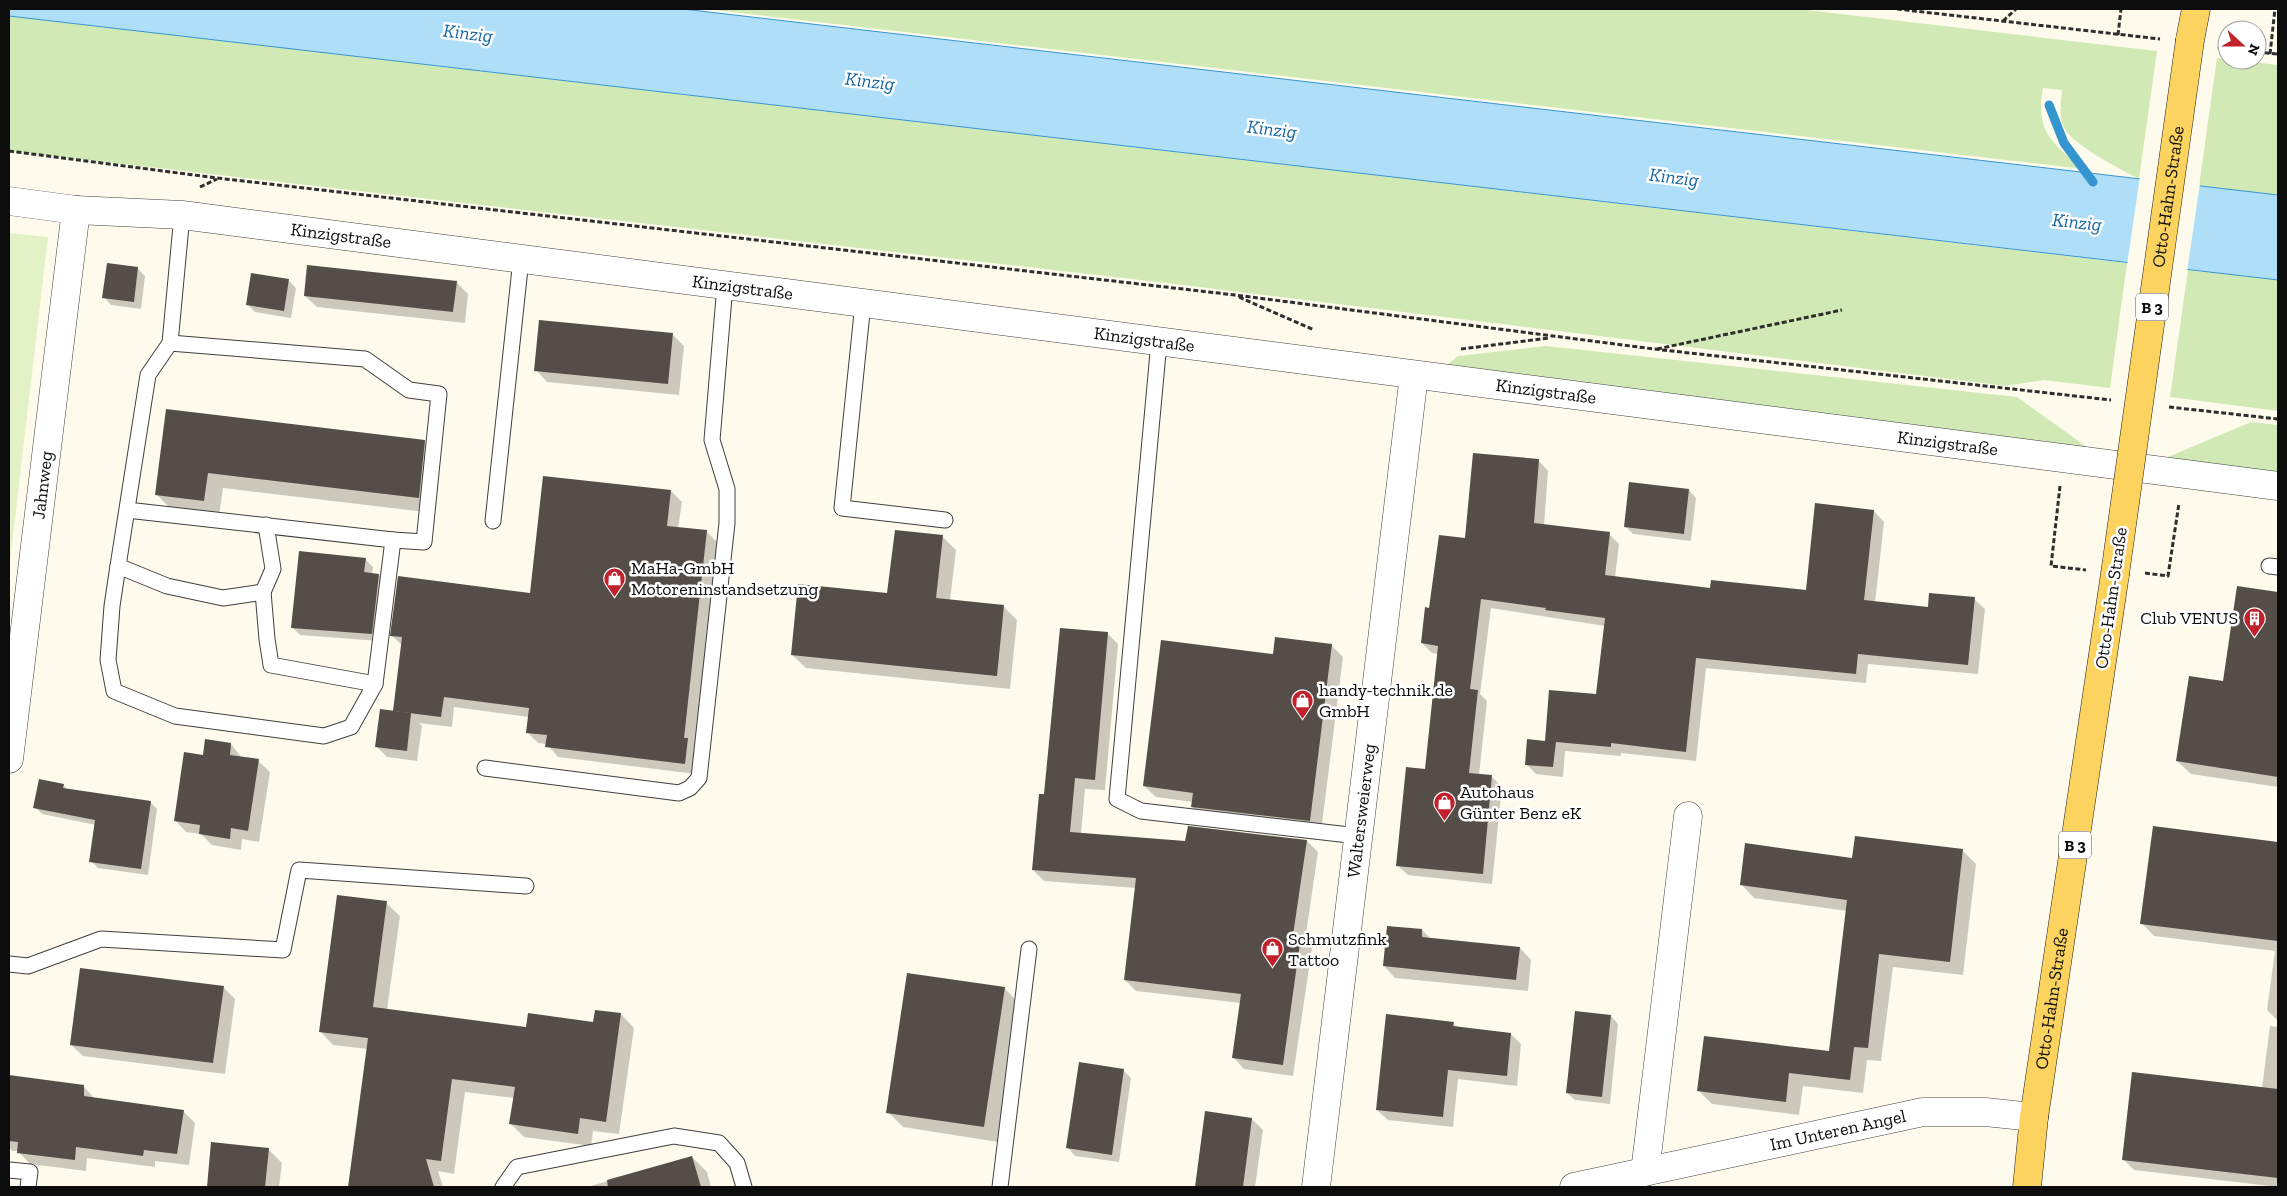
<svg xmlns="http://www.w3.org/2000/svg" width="2287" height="1196" viewBox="0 0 2287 1196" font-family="'Zilla Slab',serif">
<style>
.green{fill:#d1eab5}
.pitch{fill:#e3f1c7}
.water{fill:#afdef8;stroke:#3495d1}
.pier{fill:#fffbec}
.shadow{fill:#0003}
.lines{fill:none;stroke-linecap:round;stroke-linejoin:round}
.stream{stroke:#3495d1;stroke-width:9}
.building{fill:#554d48}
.lane-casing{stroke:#3f3f3f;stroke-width:17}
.street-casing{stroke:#3f3f3f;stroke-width:29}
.primary-casing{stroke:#1d1d1d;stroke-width:29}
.path{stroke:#2e2e2e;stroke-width:3;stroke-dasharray:5 2.5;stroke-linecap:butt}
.lane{stroke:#fff;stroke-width:15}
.street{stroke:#fff;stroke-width:28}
.primary{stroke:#fcd35e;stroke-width:28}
.primary-bridge-casing{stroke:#1d1d1d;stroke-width:29;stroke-linecap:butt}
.primary-bridge{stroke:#fcd35e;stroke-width:28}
.labels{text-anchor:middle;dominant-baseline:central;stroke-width:5;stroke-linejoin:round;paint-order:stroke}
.shield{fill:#fff;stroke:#555;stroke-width:1}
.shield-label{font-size:16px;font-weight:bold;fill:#0c0c0c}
.street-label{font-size:18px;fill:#0c0c0c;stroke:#fff}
.poi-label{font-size:18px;fill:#0c0c0c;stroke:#fff;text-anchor:start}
.water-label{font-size:19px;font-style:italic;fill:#1365a1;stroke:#fff}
</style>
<rect width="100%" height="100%" fill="#fffbec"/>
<g class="green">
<path d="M 705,9 L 1798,9 L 2157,51 L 2139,179 C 2122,170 2068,143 2063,125 C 2059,114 2061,103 2062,90 L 2043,88 C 2035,131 2052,144 2084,169 Z"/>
<polygon points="9,16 2127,263 2110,388 2044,380 2006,386 1175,284 9,151"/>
<polygon points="2217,58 2278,65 2278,195 2199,186"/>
<polygon points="2188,270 2278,280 2278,411 2170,397"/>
<polygon points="1546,346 2017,397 2091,450 1444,367 1458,356"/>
<polygon points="2251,422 2278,425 2278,472 2163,459"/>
</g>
<polygon class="pitch" points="9,233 48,237 9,570"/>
<polygon class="water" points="9,9 683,9 2278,195 2278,280 9,16"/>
<polygon class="pier" points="2140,176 2200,183 2187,272 2127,265"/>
<g class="shadow">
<polygon points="137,268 145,276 141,309 111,305 104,297"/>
<polygon points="288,280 296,288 291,318 255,312 247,304"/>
<polygon points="456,282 468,294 465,323 317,307 305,296"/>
<polygon points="672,334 684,346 679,395 547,382 536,370"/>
<polygon points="167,411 424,441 439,456 434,513 223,488 219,516 172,510 157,495"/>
<polygon points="1538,460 1548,471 1544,526 1609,534 1619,544 1615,578 1711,589 1807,592 1874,511 1884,522 1875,603 1929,608 1974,599 1985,609 1978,674 1868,664 1866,683 1706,668 1696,761 1621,753 1621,756 1565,751 1563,777 1536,774 1526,764 1546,742 1597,696 1605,626 1491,608 1480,694 1487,701 1479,775 1492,777 1502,787 1492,884 1408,875 1397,865 1426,770 1438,654 1432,653 1422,643 1430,609 1466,540"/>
<polygon points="1689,490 1696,498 1691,541 1633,534 1625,526"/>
<polygon points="671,491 682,502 678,528 706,531 717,542 695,747 696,774 558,757 547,744 538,743 527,732 529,717 454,707 452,727 419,723 422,726 417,761 387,757 376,746 397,713 403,646 392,636 531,594"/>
<polygon points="943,537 956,550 950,601 1003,606 1017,620 1010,689 806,668 792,655 888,594"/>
<polygon points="365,559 373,567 372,575 379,575 386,583 379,641 300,635 292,627"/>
<polygon points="2238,587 2278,593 2278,787 2191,774 2177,761 2224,683"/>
<polygon points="1107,633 1118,644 1105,790 1085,789 1081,834 1186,843 1307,841 1318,852 1305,941 1312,948 1293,1076 1244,1069 1234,1058 1241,1003 1136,991 1125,980 1136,888 1044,881 1033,870 1046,796"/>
<polygon points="1331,645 1343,657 1321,832 1204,818 1192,807 1193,802 1156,797 1144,786 1274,655"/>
<polygon points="231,744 242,758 258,761 270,772 259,842 242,839 241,850 212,845 201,834 186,832 175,820 204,756"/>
<polygon points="63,785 68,790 150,802 157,809 148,875 98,868 91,861 96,825 42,814 35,807"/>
<polygon points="2154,827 2278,843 2278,1021 2267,1010 2275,951 2154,936 2142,923"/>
<polygon points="1856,838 1963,851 1976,864 1963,975 1893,967 1881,1061 1867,1060 1863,1093 1803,1086 1799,1115 1712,1104 1698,1090 1830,1052 1847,911 1754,898 1741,884 1853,860"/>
<polygon points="386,903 400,916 387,1010 527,1029 594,1024 621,1014 634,1028 619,1134 593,1131 591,1146 524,1137 511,1124 514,1098 465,1092 454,1174 438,1171 443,1187 350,1187 368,1049 333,1045 320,1031"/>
<polygon points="1422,930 1431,939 1520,948 1531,960 1528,991 1395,978 1384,966"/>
<polygon points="223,987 235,999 225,1074 83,1056 71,1045"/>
<polygon points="1004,988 1019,1003 998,1142 903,1127 888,1112"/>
<polygon points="1611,1016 1618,1024 1610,1104 1575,1100 1567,1093"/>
<polygon points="1453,1023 1458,1028 1511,1034 1521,1044 1517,1086 1458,1079 1453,1127 1388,1120 1377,1110"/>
<polygon points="2270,1026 2278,1027 2278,1187 2134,1170 2123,1159 2262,1088"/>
<polygon points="1123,1070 1131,1078 1119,1162 1075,1156 1068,1148"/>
<polygon points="9,1076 83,1086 95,1099 183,1111 195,1123 189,1165 155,1161 155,1167 87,1158 86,1171 30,1164 18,1151 12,1151 9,1147"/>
<polygon points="1206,1113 1252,1119 1263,1130 1255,1187 1196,1187"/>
<polygon points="212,1143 268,1149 282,1163 279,1187 208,1187"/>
<polygon points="692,1157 707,1172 711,1187 587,1187"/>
</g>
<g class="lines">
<polyline class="stream" points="2049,105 2064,143 2093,182"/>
</g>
<g class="building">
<polygon points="107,263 138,267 134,302 102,298"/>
<polygon points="307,265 457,281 453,312 304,296"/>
<polygon points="251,273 289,279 284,311 246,305"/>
<polygon points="539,320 673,333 668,384 534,371"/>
<polygon points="166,409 425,440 419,498 208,473 204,501 155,495"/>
<polygon points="1473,453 1539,459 1534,523 1610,532 1605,575 1710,588 1711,580 1806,590 1815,503 1874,510 1864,600 1928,607 1929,593 1975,597 1968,665 1858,654 1856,674 1696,658 1686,752 1611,743 1611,747 1556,742 1553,767 1525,765 1527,739 1545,741 1549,690 1596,694 1605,618 1545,610 1546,608 1481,599 1470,689 1478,690 1469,773 1492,775 1483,874 1396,866 1406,767 1425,769 1438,646 1421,643 1425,607 1429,608 1439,535 1465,538"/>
<polygon points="543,476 671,490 667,526 707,530 684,738 688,738 685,764 545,747 547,735 526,733 529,708 444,697 441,717 393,711 402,637 390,636 398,576 530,593"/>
<polygon points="1629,482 1689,489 1684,534 1624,527"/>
<polygon points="895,530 943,535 936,598 1004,605 997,676 791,655 798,584 887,593"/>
<polygon points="299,551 366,558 364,572 379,574 372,634 291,628"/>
<polygon points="2237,586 2278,592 2278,777 2176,761 2189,676 2223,681"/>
<polygon points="1060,628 1108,632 1095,780 1075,778 1070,832 1185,841 1188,826 1307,840 1293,935 1301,936 1283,1065 1232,1058 1241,994 1124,980 1136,878 1032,870 1039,794 1044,794"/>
<polygon points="1275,637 1332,644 1310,821 1191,807 1193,793 1143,786 1161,640 1273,654"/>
<polygon points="380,709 411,713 407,751 375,747"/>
<polygon points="205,739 231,743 230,755 259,759 248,831 231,828 230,839 199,834 200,825 174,821 184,752 203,755"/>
<polygon points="39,779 64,784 63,788 151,801 141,869 89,862 95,820 33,808"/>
<polygon points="2153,826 2278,842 2278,941 2140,924"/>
<polygon points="1855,836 1963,849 1950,962 1879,954 1868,1048 1854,1047 1850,1080 1789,1073 1786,1102 1697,1091 1704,1036 1829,1051 1847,900 1740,885 1745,843 1852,858"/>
<polygon points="337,895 387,901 373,1007 526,1027 528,1013 593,1022 595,1010 621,1013 606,1122 580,1118 578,1134 509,1124 515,1087 452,1079 441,1161 426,1159 434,1187 348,1187 368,1038 319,1032"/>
<polygon points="1387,926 1422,929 1422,937 1520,947 1516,980 1383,966"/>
<polygon points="80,968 224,986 213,1063 70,1045"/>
<polygon points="907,973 1005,987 984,1127 886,1113"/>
<polygon points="1575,1011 1611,1015 1602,1097 1566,1093"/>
<polygon points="1386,1014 1454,1022 1453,1026 1511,1033 1507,1076 1448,1070 1443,1117 1376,1110"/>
<polygon points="1079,1062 1124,1069 1112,1155 1066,1148"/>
<polygon points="2132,1072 2278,1089 2278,1178 2122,1160"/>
<polygon points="9,1075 84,1085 84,1096 184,1110 177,1154 144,1150 143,1156 76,1147 75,1160 17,1153 18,1142 9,1141"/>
<polygon points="1205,1111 1252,1118 1243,1187 1195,1187"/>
<polygon points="211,1142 269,1148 265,1187 207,1187"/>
<polygon points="692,1156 701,1187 608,1187 607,1180"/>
</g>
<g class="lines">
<defs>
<g id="lane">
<polyline points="863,303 842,508 945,520"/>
<polyline points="1159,342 1117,799 1141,811 1358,836"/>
<polyline points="170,343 365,359 409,390 439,394 424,542 393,540"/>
<polyline points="127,510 393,540 375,684 271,665 267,639 263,592 223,598 167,586 118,566 148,375 170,343 182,215"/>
<polyline points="493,521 521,259"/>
<polyline points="118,566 112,606 108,660 114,691 175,716 324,736 351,727 375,684"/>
<polyline points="2269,566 2278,567"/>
<polyline points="263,592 273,569 266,525"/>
<polyline points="485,768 679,793 690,788 699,778 727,523 727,489 712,440 725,285"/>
<polyline points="9,964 28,966 101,939 283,950 299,870 526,886"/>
<polyline points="9,1170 30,1172 28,1187"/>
<polyline points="503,1187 517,1167 674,1136 719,1143 737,1163 744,1187"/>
<polyline points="1000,1187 1029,949"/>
</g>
<g id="street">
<path id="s1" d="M 9,201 L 76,210 L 182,215 L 2278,486"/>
<path id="s2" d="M 9,759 L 76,210"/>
<polyline points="1645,1172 1688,816"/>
<path id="s3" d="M 1316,1187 L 1414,375"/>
<path id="s4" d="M 1574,1187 L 1923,1112 L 1985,1112 L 2034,1117"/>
</g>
<g id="primary">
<polyline points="2190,40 2196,9"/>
<path id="s5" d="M 2027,1187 L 2034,1117 L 2115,574"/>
</g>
</defs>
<use href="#lane" class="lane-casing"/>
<use href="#street" class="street-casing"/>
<use href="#primary" class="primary-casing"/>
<g class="path">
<polyline points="1897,9 2160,39"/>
<polyline points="2003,21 2016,9"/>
<polyline points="2118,35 2121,9"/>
<polyline points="2218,47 2227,48"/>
<polyline points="2257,52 2278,54"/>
<polyline points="2270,54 2275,9"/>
<polyline points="9,151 217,178 1235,295 1654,349 2111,400"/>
<polyline points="200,187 217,179"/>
<polyline points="1239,297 1314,330"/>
<polyline points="1461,349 1549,338"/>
<polyline points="1657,349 1842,310"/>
<polyline points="2169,407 2278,419"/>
<polyline points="2060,486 2051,566 2086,570"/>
<polyline points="2145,573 2168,576 2179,503"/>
</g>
<use href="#lane" class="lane"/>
<use href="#street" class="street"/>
<use href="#primary" class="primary"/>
<defs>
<g id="primary-bridge">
<path id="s6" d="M 2115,574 L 2190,40"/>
</g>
</defs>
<use href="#primary-bridge" class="primary-bridge-casing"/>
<use href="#primary-bridge" class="primary-bridge"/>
</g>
<defs>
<symbol id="shop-pin" viewBox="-11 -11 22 30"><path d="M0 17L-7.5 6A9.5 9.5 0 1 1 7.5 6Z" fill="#c0212b" stroke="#fff"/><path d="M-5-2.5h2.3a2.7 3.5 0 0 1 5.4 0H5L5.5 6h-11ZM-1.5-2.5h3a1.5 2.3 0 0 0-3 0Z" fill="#fff"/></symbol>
<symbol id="building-pin" viewBox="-11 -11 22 30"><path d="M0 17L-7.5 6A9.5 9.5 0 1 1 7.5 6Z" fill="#c0212b" stroke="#fff"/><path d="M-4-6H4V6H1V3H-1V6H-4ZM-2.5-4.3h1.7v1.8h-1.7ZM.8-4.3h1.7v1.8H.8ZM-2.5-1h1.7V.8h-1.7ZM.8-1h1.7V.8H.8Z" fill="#fff"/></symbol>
</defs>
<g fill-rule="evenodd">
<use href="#shop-pin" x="602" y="566" width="25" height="34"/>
<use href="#building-pin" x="2242" y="606" width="25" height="34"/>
<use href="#shop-pin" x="1290" y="688" width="25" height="34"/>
<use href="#shop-pin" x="1432" y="790" width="25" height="34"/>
<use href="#shop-pin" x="1260" y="936" width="25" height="34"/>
</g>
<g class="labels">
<g class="shield">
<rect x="2136" y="293.5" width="32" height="27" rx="4"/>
<rect x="2059" y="831.5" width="32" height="27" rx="4"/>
</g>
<g class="shield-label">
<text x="2152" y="307">B 3</text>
<text x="2075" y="845">B 3</text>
</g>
<g class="street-label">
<text stroke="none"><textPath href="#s6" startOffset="381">Otto-Hahn-Straße</textPath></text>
<text stroke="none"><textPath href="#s1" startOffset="334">Kinzigstraße</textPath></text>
<text stroke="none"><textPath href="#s1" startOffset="739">Kinzigstraße</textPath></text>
<text stroke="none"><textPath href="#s1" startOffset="1144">Kinzigstraße</textPath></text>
<text stroke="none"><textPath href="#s1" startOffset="1549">Kinzigstraße</textPath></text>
<text stroke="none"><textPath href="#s1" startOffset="1954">Kinzigstraße</textPath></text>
<text stroke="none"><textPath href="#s2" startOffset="276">Jahnweg</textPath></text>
<text transform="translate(2111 598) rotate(-82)">Otto-Hahn-Straße</text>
<text stroke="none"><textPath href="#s3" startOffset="379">Waltersweierweg</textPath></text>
<text stroke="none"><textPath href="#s5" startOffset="190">Otto-Hahn-Straße</textPath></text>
<text stroke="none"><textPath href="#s4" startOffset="270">Im Unteren Angel</textPath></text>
</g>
<g class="poi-label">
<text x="631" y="568">MaHa-GmbH<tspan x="631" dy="21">Motoreninstandsetzung</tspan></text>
<text x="2238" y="618" text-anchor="end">Club VENUS</text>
<text x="1319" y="690">handy-technik.de<tspan x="1319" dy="21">GmbH</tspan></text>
<text x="1460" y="792">Autohaus<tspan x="1460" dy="21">Günter Benz eK</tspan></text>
<text x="1288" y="939">Schmutzfink<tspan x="1288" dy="21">Tattoo</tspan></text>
</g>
<g class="water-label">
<text transform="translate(468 33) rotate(7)">Kinzig</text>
<text transform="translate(870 81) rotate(7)">Kinzig</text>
<text transform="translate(1272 129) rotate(7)">Kinzig</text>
<text transform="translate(1674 177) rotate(7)">Kinzig</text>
<text transform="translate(2077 222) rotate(6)">Kinzig</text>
</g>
</g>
<rect width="2287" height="1196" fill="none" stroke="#0c0c0c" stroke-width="20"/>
<g transform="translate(2242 45) rotate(111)"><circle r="24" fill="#ffffff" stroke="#9e9e9e"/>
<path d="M0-4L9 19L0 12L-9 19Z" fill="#c0212b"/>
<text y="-8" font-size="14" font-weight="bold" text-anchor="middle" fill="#0c0c0c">N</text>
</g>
</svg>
